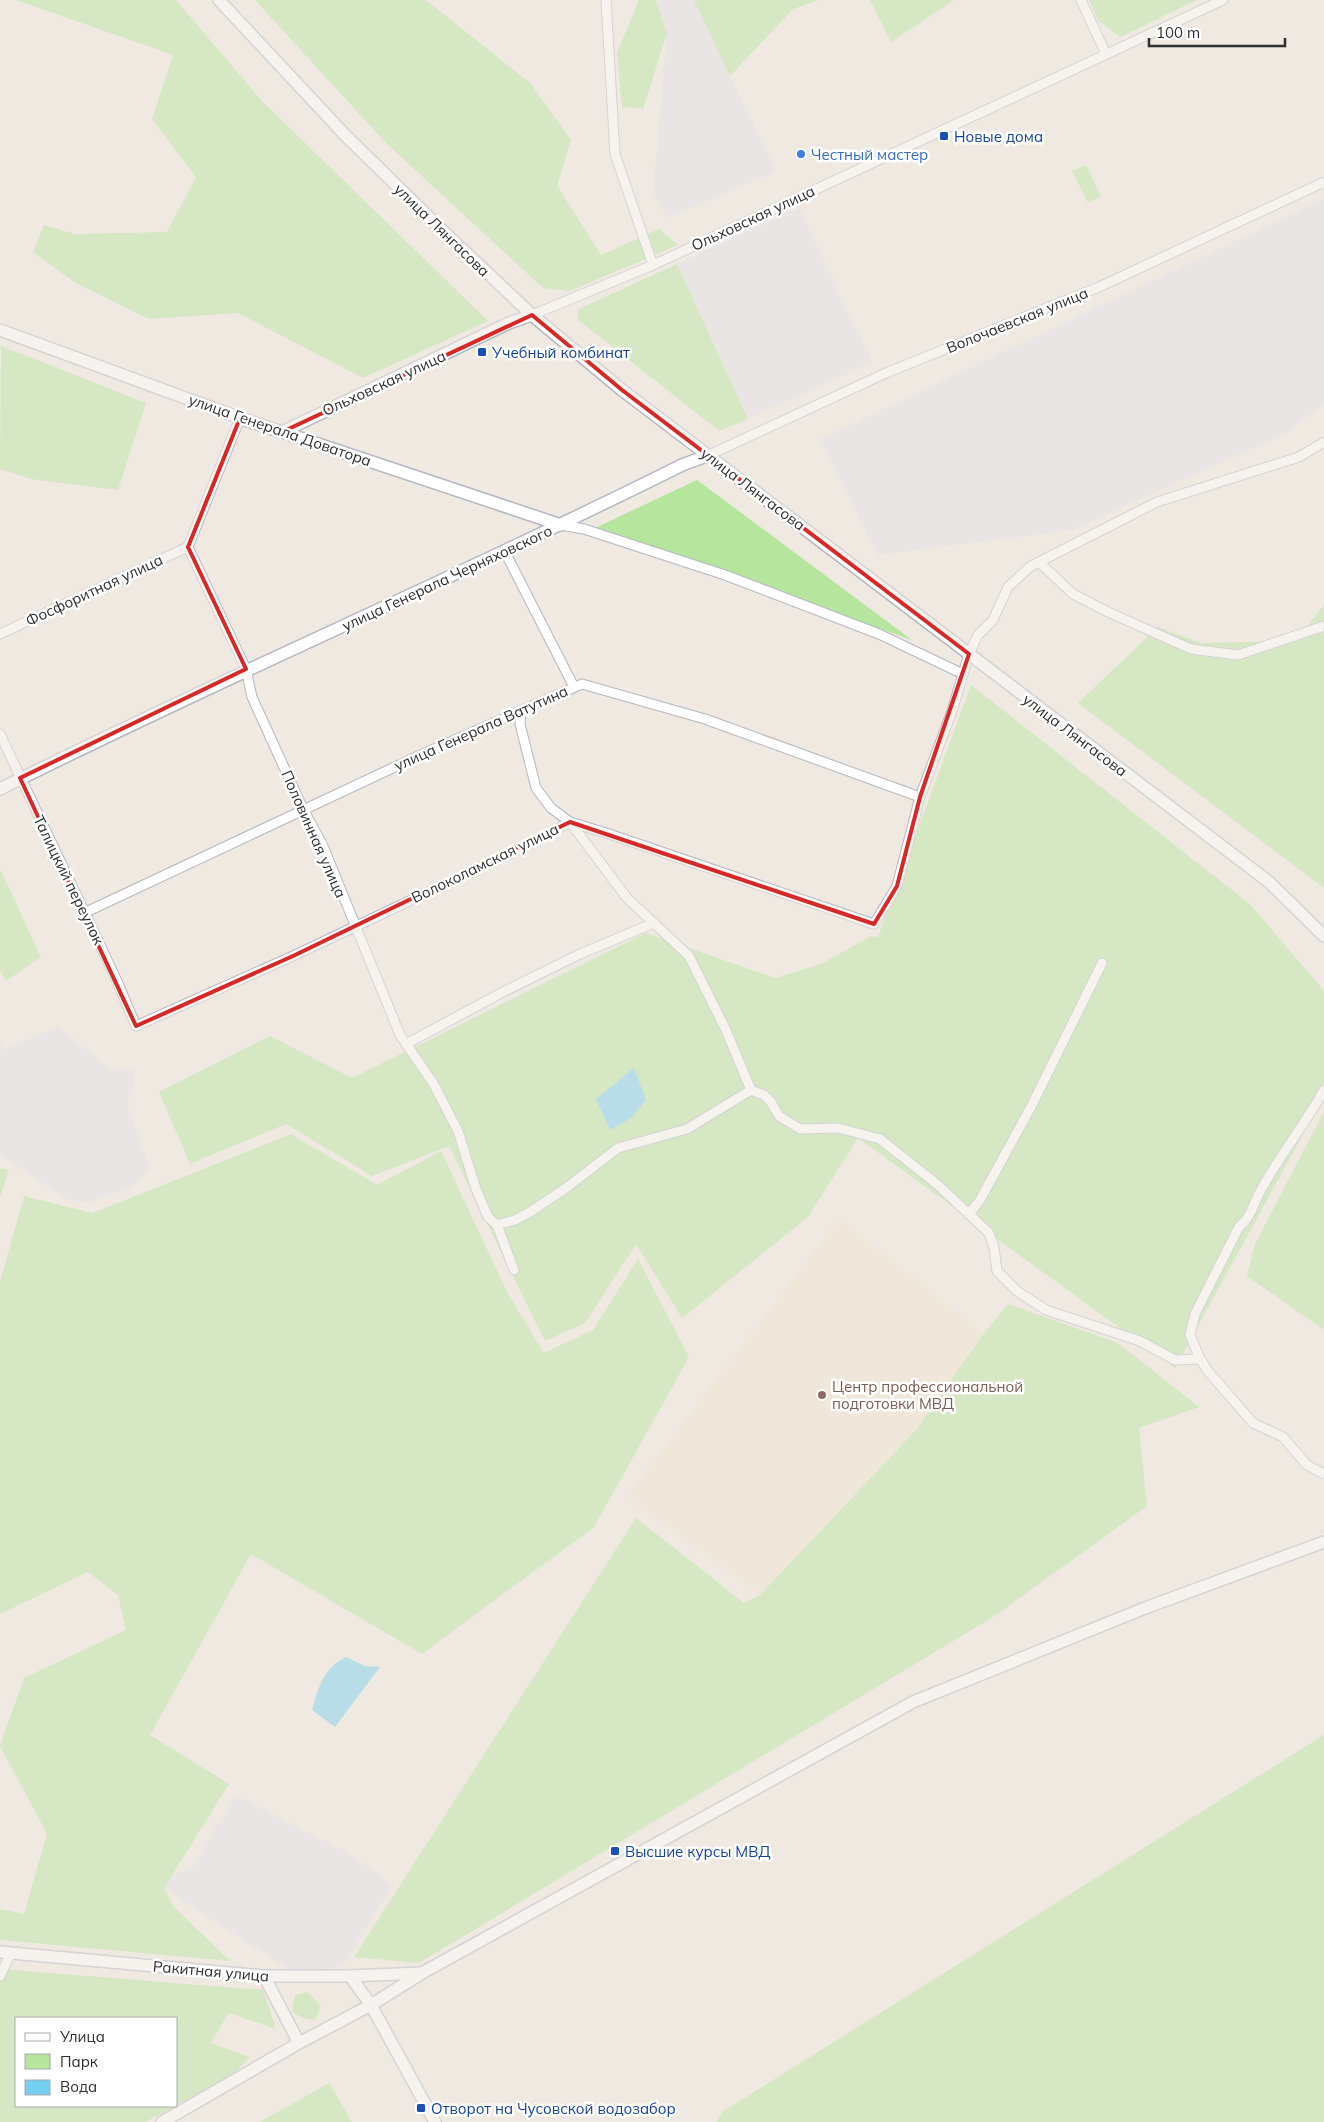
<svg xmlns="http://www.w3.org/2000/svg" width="1324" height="2122" viewBox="0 0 1324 2122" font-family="Mulish,sans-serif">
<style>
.industrial{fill:#e3e1e8}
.education{fill:#f0e6d1}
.green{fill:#b6e59e}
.water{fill:#75cff0}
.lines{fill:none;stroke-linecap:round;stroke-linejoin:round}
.street-casing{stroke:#b4b7c1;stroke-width:11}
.secondary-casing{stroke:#b4b7c1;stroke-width:14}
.street{stroke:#fff;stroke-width:9}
.secondary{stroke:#fff;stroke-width:11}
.marked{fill:none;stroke:#d62828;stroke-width:4;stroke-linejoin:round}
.transit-dot{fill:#1a4fb4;stroke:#fff;stroke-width:2}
.shop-dot{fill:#3f7fe0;stroke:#fff;stroke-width:2}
.education-dot{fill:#8d6e63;stroke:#fff;stroke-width:2}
.labels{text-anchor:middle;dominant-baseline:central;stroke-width:5;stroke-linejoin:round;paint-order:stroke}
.transit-label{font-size:15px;fill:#164399;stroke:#fff;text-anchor:start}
.shop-label{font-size:15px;fill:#366cbe;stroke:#fff;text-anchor:start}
.street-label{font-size:15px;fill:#2e2e2e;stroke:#fff}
.education-label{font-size:15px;fill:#785e54;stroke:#fff;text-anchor:start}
</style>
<rect width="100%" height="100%" fill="#efe9e1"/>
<g class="industrial">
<polygon points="656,0 694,0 776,171 668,218 653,193 667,33"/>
<polygon points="1324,199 1324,403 1287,433 1072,530 878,555 819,440"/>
<polygon points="799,208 873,362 748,419 677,264"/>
<polygon points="58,1026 112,1071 134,1070 133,1088 127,1104 150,1167 132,1187 87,1203 65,1199 0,1154 0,1041 4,1050"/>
<polygon points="235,1795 348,1853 393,1885 342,1967 291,1971 164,1888 172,1874 191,1869"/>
</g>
<polygon class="education" points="839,1218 984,1333 916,1430 760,1595 626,1497"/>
<g class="green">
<polygon points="16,0 176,0 263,102 488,321 363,378 238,313 149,319 76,283 33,252 44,225 75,234 167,232 196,177 152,119 173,55"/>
<polygon points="255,0 426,0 530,83 571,140 557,186 601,255 659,229 678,245 570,291 543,288 385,142"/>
<polygon points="639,0 656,0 667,33 643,109 622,107 617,53"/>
<polygon points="694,0 819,0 793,9 730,76"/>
<polygon points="870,0 954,0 891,42"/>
<polygon points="1089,0 1197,0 1120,37 1098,20"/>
<polygon points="1086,165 1101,196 1088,203 1072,171"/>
<polygon points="677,264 748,419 719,431 577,319 579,309"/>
<polygon points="1,346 146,403 118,490 31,479 0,469"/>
<polygon points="697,480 912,640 595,528"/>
<polygon points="1324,605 1324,888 1078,703 1158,627 1201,643 1295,641"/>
<polygon points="971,685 1251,905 1324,991 1324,1096 1175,1368 858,1138 808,1217 682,1318 636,1244 585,1323 545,1341 449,1146 372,1176 286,1124 190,1164 159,1092 270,1036 352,1078 646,933 775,978 821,964 871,936 878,937"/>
<polygon points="0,869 41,957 6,981 0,970"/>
<polygon points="1324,1112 1324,1330 1247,1276 1255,1244"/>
<polygon points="291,1134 377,1185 441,1151 507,1292 544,1353 593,1330 638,1259 689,1357 594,1527 422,1654 251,1554 150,1735 229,1784 164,1888 173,1906 230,1961 0,1940 0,1909 24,1914 47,1834 0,1746 24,1678 126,1630 118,1595 88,1572 0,1614 0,1282 24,1196 92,1213"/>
<polygon points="0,1169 9,1169 0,1197"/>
<polygon points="1008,1304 1118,1343 1199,1407 1139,1428 1147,1506 993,1617 419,1963 354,1957 636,1518 744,1603 760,1595 916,1430 984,1333"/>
<polygon points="1324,1735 1324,2122 717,2122 722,2112"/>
<polygon points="0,1969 263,1990 276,2029 229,2013 210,2043 250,2057 231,2076 176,2105 176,2018 16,2018 16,2106 176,2106 145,2122 0,2122"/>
<polygon points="307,1992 321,2006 315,2020 303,2018 292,2012 295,1995"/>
<polygon points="329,2083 352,2122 260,2122"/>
</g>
<g class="water">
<polygon points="634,1068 646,1100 631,1118 610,1130 596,1099"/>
<path d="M 346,1657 L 365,1666 L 380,1667 L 335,1727 L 312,1710 C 319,1687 323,1668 346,1657 Z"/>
</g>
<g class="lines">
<defs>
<g id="street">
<polyline points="606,0 615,154 653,265"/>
<polyline points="1081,0 1106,54"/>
<polyline points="532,315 653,265 1223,0"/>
<polyline points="240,418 188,547 246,669 252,697 303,809 323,846 400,1035 433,1083 458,1131 476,1189 488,1217 497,1225 514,1270"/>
<polyline points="709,455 886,373 1099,287 1324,182"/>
<polyline points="561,525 584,529 725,575 879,634 963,674"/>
<polyline points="505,552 574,687"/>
<polyline points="1039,562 1073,594 1108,612 1191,649 1238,655 1324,626"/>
<polyline points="0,634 188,547"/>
<polyline points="521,711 520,724 536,788 551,808 570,822 627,898 689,956 725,1028 751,1090 764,1095 771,1102 779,1116 800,1129 838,1128 880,1139 938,1185 989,1233 994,1247 997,1271 1017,1291 1046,1310 1140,1341 1175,1360 1200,1359"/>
<polyline points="0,734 117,981 136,1026 293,956 534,842 570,822 603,832 874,924 897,886 920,797 952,711 969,654 978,635 993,620 1008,587 1031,566 1157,502 1299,457 1324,442"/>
<polyline points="84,913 416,757 582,684 705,719 920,797"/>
<polyline points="406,1044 503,992 580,954 654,923"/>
<path d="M 1324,1090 C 1305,1124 1281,1154 1262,1188 C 1253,1203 1253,1215 1239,1227 L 1195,1314 L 1190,1335 L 1200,1359 L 1207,1370 L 1253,1423 L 1283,1437 L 1307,1465 L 1324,1474"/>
<polyline points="969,1214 980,1200 1032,1105 1102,963"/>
<polyline points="497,1225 515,1220 530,1212 566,1188 618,1148 687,1129 751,1090"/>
<polyline points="0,1976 11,1953"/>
</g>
<g id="secondary">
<polyline points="219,0 345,135 442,230 532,315 622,390 1269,882 1324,936"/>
<polyline points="0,330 240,418 561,525"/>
<polyline points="282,432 509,323 532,315"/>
<path d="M 0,789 C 225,676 457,578 682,465 L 709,455"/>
<polyline points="0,1952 264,1976 350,1976 420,1973"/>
<polyline points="264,1976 299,2043"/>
<polyline points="350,1976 371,2005 435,2122"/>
<polyline points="162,2122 299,2043 371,2005 422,1973 913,1702 1145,1608 1324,1542"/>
</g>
</defs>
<use href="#street" class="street-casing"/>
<use href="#secondary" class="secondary-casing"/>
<use href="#street" class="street"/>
<use href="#secondary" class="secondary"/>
</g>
<path d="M0 0H1324V2122H0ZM 532,315 L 622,390 L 969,654 L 920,797 L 897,886 L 874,924 L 570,822 L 293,956 L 136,1026 L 20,778 L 246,669 L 188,547 L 240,418 L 282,432 Z" fill="#efe9e1" fill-opacity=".55" fill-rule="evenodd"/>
<path class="marked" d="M 532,315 L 622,390 L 969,654 L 920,797 L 897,886 L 874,924 L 570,822 L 293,956 L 136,1026 L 20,778 L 246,669 L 188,547 L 240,418 L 282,432 Z"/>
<g class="transit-dot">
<rect x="939" y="131" width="10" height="10" rx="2.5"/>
<rect x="477" y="347" width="10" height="10" rx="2.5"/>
<rect x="610" y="1846" width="10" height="10" rx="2.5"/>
<rect x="416" y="2103" width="10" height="10" rx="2.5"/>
</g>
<circle class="shop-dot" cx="801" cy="154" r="5"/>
<circle class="education-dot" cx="822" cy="1395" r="5"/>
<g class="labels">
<g class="transit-label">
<text x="954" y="136">Новые дома</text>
<text x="492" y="352">Учебный комбинат</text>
<text x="625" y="1851">Высшие курсы МВД</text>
<text x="431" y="2108">Отворот на Чусовской водозабор</text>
</g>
<g class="shop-label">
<text x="811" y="154">Честный мастер</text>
</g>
<g class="street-label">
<text transform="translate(753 218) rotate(-25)">Ольховская улица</text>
<text transform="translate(442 230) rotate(44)">улица Лянгасова</text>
<text transform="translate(1017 320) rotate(-22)">Волочаевская улица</text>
<text transform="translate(384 383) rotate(-25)">Ольховская улица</text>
<text transform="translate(280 430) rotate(19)">улица Генерала Доватора</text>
<text transform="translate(753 489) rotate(37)">улица Лянгасова</text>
<text transform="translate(447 578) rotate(-25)">улица Генерала Черняховского</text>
<text transform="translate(94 590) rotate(-25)">Фосфоритная улица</text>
<text transform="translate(481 728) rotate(-24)">улица Генерала Ватутина</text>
<text transform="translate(1075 735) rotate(37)">улица Лянгасова</text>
<text transform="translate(314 834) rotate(66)">Половинная улица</text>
<text transform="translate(485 863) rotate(-26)">Волоколамская улица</text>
<text transform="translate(69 880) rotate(64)">Талицкий переулок</text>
<text transform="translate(211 1971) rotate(5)">Ракитная улица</text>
</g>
<g class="education-label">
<text x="832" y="1386">Центр профессиональной<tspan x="832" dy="17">подготовки МВД</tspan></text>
</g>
</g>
<rect x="15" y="2017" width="162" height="90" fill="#ffffff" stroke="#ababab"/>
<rect x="25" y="2033" width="25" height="8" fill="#ffffff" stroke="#ababab"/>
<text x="60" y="2042" font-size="15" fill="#2e2e2e">Улица</text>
<rect x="25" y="2054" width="25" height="15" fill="#b6e59e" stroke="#ababab"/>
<text x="60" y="2067" font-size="15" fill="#2e2e2e">Парк</text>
<rect x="25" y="2080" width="25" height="15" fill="#75cff0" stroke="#ababab"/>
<text x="60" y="2092" font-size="15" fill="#2e2e2e">Вода</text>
<path d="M1149 38v8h136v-8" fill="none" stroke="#2e2e2e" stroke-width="2.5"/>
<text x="1156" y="38" font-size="15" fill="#2e2e2e" stroke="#ffffff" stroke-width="4" paint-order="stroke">100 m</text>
</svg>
